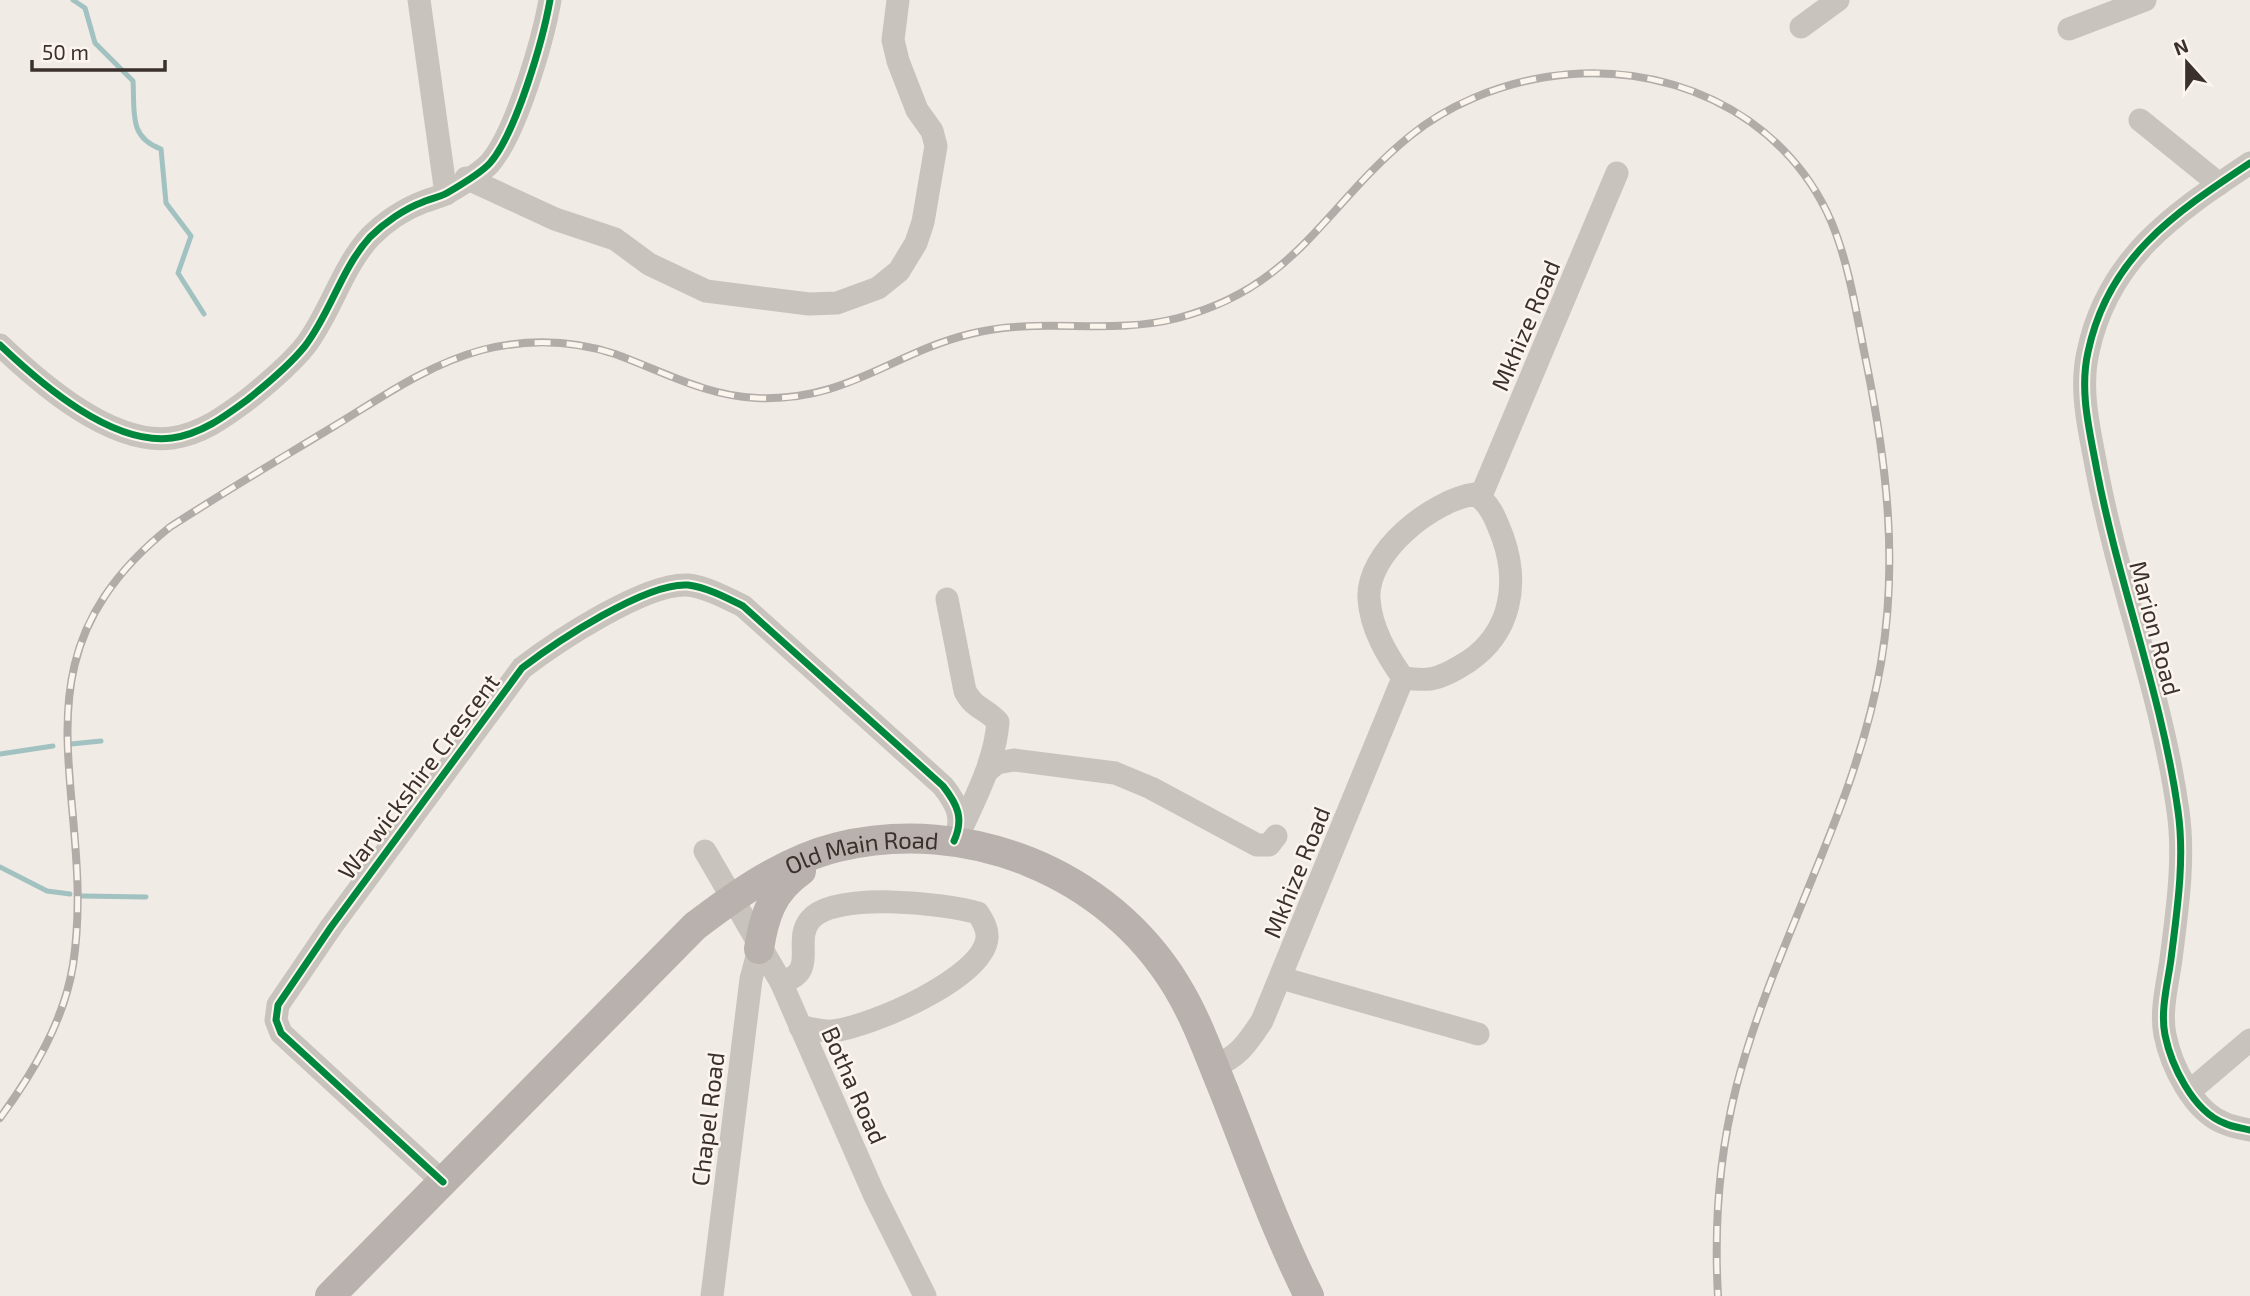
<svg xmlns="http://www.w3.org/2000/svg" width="2250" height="1296" viewBox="0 0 2250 1296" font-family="'Exo 2',sans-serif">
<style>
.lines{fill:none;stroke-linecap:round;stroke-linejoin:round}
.stream{stroke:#a1c2c1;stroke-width:5}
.minor{stroke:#c9c3be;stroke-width:23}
.major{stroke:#b8b1ad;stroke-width:30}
.rail-casing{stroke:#b1aca8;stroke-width:8}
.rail{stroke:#fbf5ee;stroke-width:5;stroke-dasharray:16;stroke-linecap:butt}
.cycleway-casing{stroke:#fbf5ee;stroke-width:11}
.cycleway{stroke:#00873e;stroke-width:7}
.labels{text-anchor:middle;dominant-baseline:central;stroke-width:5;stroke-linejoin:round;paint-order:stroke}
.street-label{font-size:24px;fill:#3b302b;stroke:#fbf5ee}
</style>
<rect width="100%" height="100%" fill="#f0ebe5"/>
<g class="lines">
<g class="stream">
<path d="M 73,0 L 85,8 L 95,43 L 133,81 C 135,112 128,137 161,149 L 166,203 L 191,236 L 178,273 L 204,314"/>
<polyline points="71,744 101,741"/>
<polyline points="0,754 53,746"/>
<polyline points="0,867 47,891 70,894"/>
<polyline points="82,896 146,897"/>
</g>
<g class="minor">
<polyline points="419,0 446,194"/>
<polyline points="1801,27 1838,0"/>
<polyline points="2069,29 2145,0"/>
<polyline points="2140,120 2219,184"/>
<path d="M 2250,163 C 2175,213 2108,257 2088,352 C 2079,392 2090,432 2097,471 C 2119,586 2162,695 2178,811 C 2185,859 2177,911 2171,959 C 2168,982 2160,1011 2165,1035 C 2171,1065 2193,1111 2224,1123 C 2232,1127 2241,1128 2250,1130"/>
<polyline points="466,178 555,219 615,239 649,264 706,291 809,304 837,303 878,288 899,271 916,243 923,222 936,146 932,131 917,110 898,61 893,40 898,0"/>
<path d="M 0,345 C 41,384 112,446 172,438 C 201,434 224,417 247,400 C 267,384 289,366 305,346 C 331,312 341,269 370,237 C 384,223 404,209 423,202 C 430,199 440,197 447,193 C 459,186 482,172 490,163 C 516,133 543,40 550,0"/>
<path d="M 1475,494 C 1491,504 1496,520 1503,538 C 1519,584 1511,632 1469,661 C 1458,668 1444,677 1430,679 C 1422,680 1412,679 1403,678 C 1387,655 1371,629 1369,599 C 1366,552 1433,500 1475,494 Z"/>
<polyline points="1480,498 1617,173"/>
<path d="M 947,599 L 965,691 C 974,709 986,708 998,722 C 995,761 976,796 960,832"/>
<polyline points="987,771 997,763 1014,760 1115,773 1151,788 1257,845 1269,845 1276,836"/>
<polyline points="705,851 781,982 874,1194 925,1296"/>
<polyline points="1281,978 1478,1034"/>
<path d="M 781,982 C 820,972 792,942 810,920 C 833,891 945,903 978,913 C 983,921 988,929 987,938 C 983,979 869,1027 833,1031 C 823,1032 811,1028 800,1027"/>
<path d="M 1214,1066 C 1238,1058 1248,1042 1262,1021 L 1403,678"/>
<polyline points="2190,1091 2250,1040"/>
<path d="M 443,1182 L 281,1033 L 276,1020 L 278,1005 L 331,927 L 522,668 C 556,642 646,582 688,585 C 706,587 727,598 743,606 L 943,786 C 958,805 964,819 954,841"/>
<polyline points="712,1296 751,979 759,949"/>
</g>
<g class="major">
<path d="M 759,949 C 764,916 772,891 801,871"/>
<path id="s1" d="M 330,1296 L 695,926 C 737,894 785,860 838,847 C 967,816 1107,872 1176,985 C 1197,1019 1209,1055 1224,1091 C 1251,1160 1276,1230 1309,1296"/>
</g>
<defs>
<path id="rail" d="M 0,1118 C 33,1073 64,1021 73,965 C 99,794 0,663 170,527 C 224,492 280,459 336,425 C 382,397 429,364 482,350 C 526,339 572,340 615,354 C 662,371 706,396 757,398 C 846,402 892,353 970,334 C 1038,316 1109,336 1178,318 C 1297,287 1324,206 1410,136 C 1448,105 1497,85 1546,77 C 1661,58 1783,110 1831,221 C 1850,266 1857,318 1867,366 C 1887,465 1898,563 1881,663 C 1856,811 1773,943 1736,1088 C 1719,1156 1714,1226 1718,1296"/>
</defs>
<use href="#rail" class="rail-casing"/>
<use href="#rail" class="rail"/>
<defs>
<g id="cycleway">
<path d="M 2250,163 C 2175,213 2108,257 2088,352 C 2079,392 2090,432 2097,471 C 2119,586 2162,695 2178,811 C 2185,859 2177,911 2171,959 C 2168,982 2160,1011 2165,1035 C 2171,1065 2193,1111 2224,1123 C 2232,1127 2241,1128 2250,1130"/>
<path d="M 0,345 C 41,384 112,446 172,438 C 201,434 224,417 247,400 C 267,384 289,366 305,346 C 331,312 341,269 370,237 C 384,223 404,209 423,202 C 430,199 440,197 447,193 C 459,186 482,172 490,163 C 516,133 543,40 550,0"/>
<path d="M 443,1182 L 281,1033 L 276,1020 L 278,1005 L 331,927 L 522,668 C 556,642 646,582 688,585 C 706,587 727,598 743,606 L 943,786 C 958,805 964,819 954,841"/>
</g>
</defs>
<use href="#cycleway" class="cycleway-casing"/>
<use href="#cycleway" class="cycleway"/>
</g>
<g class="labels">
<g class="street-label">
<text transform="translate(1525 325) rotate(-67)">Mkhize Road</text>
<text transform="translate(2156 628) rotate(75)">Marion Road</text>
<text transform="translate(418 776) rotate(-53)">Warwickshire Crescent</text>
<text stroke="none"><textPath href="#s1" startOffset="707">Old Main Road</textPath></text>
<text transform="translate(1296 872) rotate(-68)">Mkhize Road</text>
<text transform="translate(855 1085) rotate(66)">Botha Road</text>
<text transform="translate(707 1119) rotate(-83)">Chapel Road</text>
</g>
</g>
<g transform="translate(2187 63) rotate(339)" stroke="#fbf5ee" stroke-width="5" paint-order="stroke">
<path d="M0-5L12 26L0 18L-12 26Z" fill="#3b302b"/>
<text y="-10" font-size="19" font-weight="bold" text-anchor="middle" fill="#3b302b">N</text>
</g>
<path d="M32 60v10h133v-10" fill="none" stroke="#3b302b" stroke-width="3.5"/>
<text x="42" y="60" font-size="21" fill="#3b302b" stroke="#fbf5ee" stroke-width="5" paint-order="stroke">50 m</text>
</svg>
